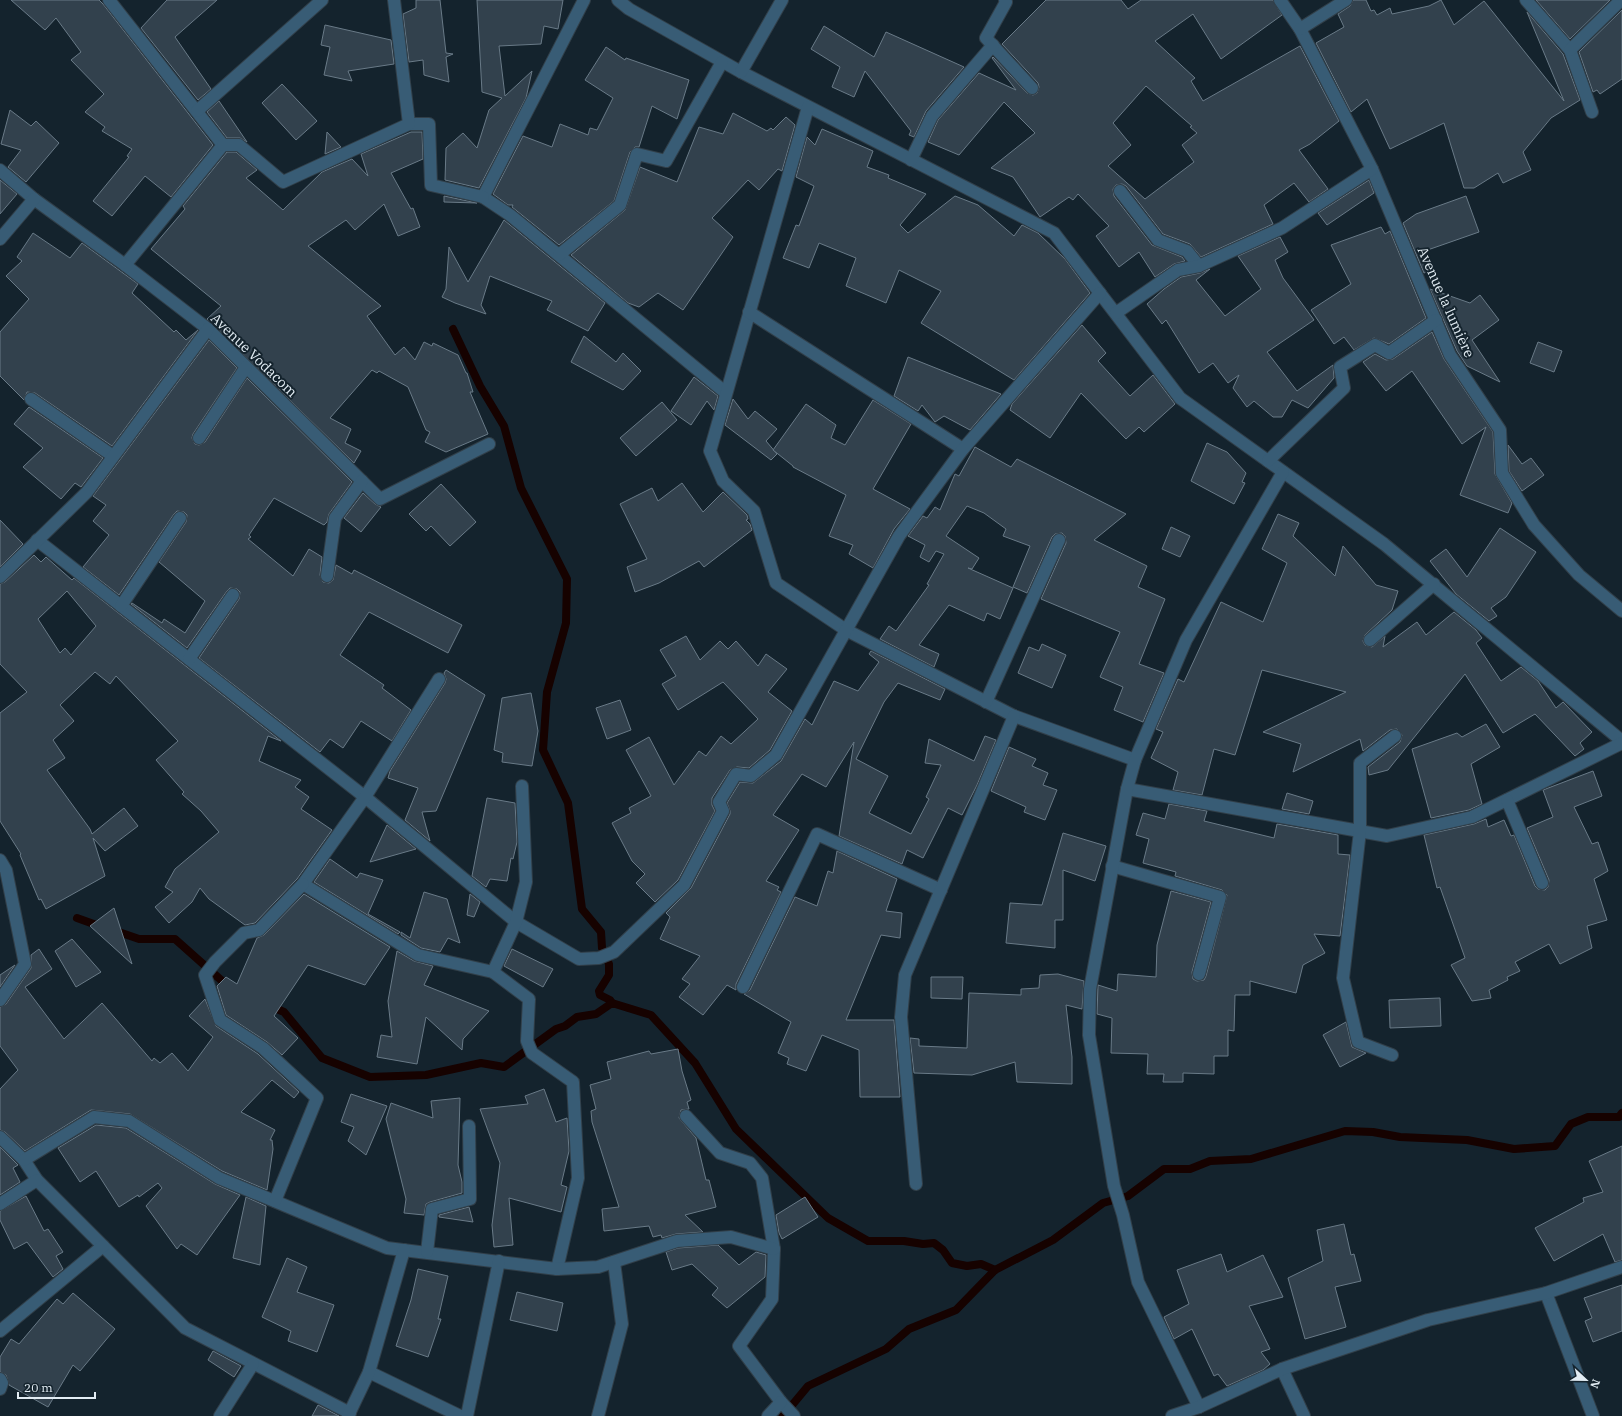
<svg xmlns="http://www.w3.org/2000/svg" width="1622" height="1416" viewBox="0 0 1622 1416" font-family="'IBM Plex Serif',serif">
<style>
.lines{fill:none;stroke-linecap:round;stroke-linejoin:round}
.stream{stroke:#160200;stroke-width:8}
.building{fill:#32414d;stroke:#697a87;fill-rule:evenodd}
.minor-casing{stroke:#313f49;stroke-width:14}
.minor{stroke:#385c75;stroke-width:12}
.labels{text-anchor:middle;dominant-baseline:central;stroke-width:4;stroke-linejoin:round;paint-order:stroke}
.street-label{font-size:14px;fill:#e2ecf3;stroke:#14232d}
</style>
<rect width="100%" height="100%" fill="#14232d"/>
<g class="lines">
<g class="stream">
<polyline points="453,329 480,386 504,426 521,488 567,579 566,623 547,692 543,750 568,803 582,909 601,932 602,948 609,964 609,975 599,991 600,995 610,1000 612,1003"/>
<polyline points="77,918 102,927"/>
<polyline points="113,930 139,939 175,939 230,988"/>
<polyline points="270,1006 284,1012 322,1058 370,1077 426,1075 481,1063 504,1067 556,1029 565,1026 577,1017 596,1014 612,1003 651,1015 695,1063 736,1129 828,1218 868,1241 904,1241 923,1244 934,1243 943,1250 952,1263 967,1266 981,1264 995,1270"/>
<polyline points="783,1416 808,1386 886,1349 909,1329 956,1310 995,1270 1053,1240 1103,1203 1128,1196 1164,1169 1190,1169 1210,1161 1251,1159 1345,1131 1373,1132 1400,1137 1467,1140 1514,1149 1555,1146 1571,1124 1588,1117 1619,1117 1622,1113"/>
</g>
</g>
<g class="building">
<polygon points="11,0 99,0 103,4 213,145 171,197 145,176 112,216 93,201 129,157 127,156 132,149 102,131 105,127 85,112 104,94 71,60 81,52 56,18 45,30"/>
<polygon points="167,0 217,0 175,37 211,89 198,100 141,28"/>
<polygon points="416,0 440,0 446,53 453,54 446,57 449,82 424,75 423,60 409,62 403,14 416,8"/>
<polygon points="477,0 563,0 558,29 544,26 541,44 499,46 505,96 532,71 526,98 479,188 445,180 446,148 463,133 477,148 489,110 502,98 482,92"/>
<path d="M 1046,0 L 1121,0 L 1128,9 L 1141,0 L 1273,0 L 1282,15 L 1221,59 L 1193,14 L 1155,41 L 1195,78 L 1191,81 L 1203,101 L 1300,46 L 1339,121 L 1310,144 L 1299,150 L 1328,189 L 1309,202 L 1294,183 L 1264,205 L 1273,224 L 1201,257 L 1190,244 L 1163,234 L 1126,186 L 1122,184 L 1116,185 L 1113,189 L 1114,196 L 1152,245 L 1182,257 L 1185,261 L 1174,264 L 1155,277 L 1139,252 L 1119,267 L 1096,236 L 1109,226 L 1078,194 L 1073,200 L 1069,197 L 1040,217 L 1013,177 L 991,168 L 1035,133 L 1004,102 L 959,155 L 928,142 L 938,120 L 979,73 L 1016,90 L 992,58 L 993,57 L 1027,93 L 1033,95 L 1037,93 L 1039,87 L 1038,83 L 1002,44 ZM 1146,86 L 1192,126 L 1190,127 L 1197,133 L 1182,145 L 1194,162 L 1145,199 L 1108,166 L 1131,145 L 1113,123 Z"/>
<polygon points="1353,0 1366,0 1371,11 1374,10 1377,15 1390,8 1392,14 1429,6 1441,0 1454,25 1484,1 1564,101 1527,12 1563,54 1580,100 1551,118 1523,152 1531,170 1503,183 1498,173 1474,188 1464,188 1444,123 1390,149 1367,99 1351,112 1316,43 1344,27 1338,14 1350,6"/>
<polygon points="1536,0 1610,0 1570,39"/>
<polygon points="1622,10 1622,79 1600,94 1597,90 1593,92 1579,52"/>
<polygon points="325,25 391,40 394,64 348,71 352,81 324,75 330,47 321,45"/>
<polygon points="824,26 874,57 886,32 964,67 926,111 914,137 909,135 911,131 865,71 854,97 832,87 840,67 811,49"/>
<polygon points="606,47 625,60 626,58 689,80 677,119 652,106 639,147 635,147 630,152 614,201 559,245 512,207 513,205 508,205 493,194 523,136 552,147 560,124 588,135 590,128 597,130 613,98 585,80"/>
<polygon points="282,84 317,121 296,140 262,103"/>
<polygon points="219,101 247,142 240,138 227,138 207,112"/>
<polygon points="10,110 31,126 36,121 59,143 26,182 8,167 21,150 1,144"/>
<polygon points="733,113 767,131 771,128 773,130 786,117 795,125 782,171 778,169 759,190 748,180 712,218 733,237 683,310 658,293 639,307 628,303 571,255 625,210 640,167 677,182 699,127 723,134"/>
<polygon points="822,129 873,151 867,167 889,175 888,178 926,194 900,225 908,233 955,196 978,205 1014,236 1022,225 1038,233 1065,259 1090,293 1014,380 921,323 941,291 899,270 886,303 846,286 856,258 819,243 809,268 783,258 796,225 799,226 814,186 796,177 807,137 815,145"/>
<polygon points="327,132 341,147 325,154"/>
<polygon points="411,132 422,132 423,159 391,173 411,209 413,208 420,227 398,236 384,204 355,230 346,220 308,246 381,306 367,316 395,355 404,347 415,360 424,342 432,346 433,343 458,355 466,373 467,373 473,392 470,392 488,434 446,452 425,442 430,432 426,430 408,387 379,371 377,373 372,370 330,418 351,429 345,443 361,451 354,463 207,319 221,306 151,249 185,209 183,206 227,152 236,152 257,170 246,178 283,210 322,172 352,159 368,176 361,154"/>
<polygon points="0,180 17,194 0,214"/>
<polygon points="1369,180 1374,193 1327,225 1318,213"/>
<polygon points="444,196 477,203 444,202"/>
<polygon points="1466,196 1479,232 1419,253 1430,270 1424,273 1403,223 1416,214"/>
<polygon points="504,220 605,303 588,331 547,310 552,301 490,276 481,305 486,314 455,303 442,297 446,289 449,247 468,282"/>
<polygon points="1381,227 1385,234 1390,231 1426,318 1389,344 1374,338 1354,350 1344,337 1334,344 1311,310 1351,284 1331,245"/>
<polygon points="33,233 70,258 82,243 138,284 132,293 174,332 176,330 186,340 198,330 112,446 35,393 27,392 24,400 0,376 0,332 29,299 6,276 22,261 17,257"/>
<polygon points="1280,237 1288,252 1275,260 1283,278 1314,320 1267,352 1297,391 1333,365 1334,378 1308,408 1292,400 1282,417 1273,417 1254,401 1247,407 1233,388 1239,375 1228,383 1213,363 1199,373 1166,320 1162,324 1147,304 1164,289 1181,277 1200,273 1210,269 1196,280 1225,316 1261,289 1238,256"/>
<polygon points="1430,289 1470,303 1480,295 1499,320 1472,340 1500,382 1467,366 1457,351"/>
<polygon points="1082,325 1106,353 1098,361 1130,396 1153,375 1175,404 1144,432 1139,427 1126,439 1081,393 1050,438 1010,410 1012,404"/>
<polygon points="1432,332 1444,359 1493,432 1495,474 1512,503 1508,513 1460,495 1486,427 1462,444 1412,371 1386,391 1363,362 1375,354 1386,360 1393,359"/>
<polygon points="584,336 616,362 623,353 641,371 623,390 571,362"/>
<polygon points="209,340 237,368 193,434 192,438 195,444 199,445 205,442 247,378 352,482 329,514 327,522 324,525 274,498 249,535 251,537 248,539 293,576 309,549 322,557 320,575 323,582 329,583 333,580 336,565 352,574 354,570 462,625 448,653 369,612 340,655 384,685 382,688 411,710 392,741 361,721 343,748 330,739 320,752 199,658 239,599 240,592 237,589 230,588 227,591 187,648 131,604 132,603 162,623 164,619 185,633 205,601 159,562 186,522 187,515 184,512 177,511 174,514 119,595 83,567 109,535 93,521 106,505 93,496"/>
<polygon points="1538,342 1562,351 1554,372 1530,363"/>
<polygon points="908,357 1001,394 970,430 944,416 935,422 922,405 918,411 894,396"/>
<polygon points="694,377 718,396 714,410 707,401 691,425 671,411"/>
<polygon points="733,399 748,419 755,411 777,429 766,441 777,454 771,460 725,425"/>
<polygon points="873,400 911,424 873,489 910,509 894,529 873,568 849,554 853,545 829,536 846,495 793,467 793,466 773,450 806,404 836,425 831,438 845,445"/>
<polygon points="662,402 677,420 636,456 620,438"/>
<polygon points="29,407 103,458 81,487 75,483 61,499 23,467 43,448 14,424"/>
<polygon points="1207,443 1227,452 1246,473 1242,482 1245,483 1234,504 1191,481"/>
<polygon points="1508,445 1522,464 1531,458 1544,475 1522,491 1509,471"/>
<polygon points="975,447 1011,467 1017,459 1126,514 1094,540 1147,566 1138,587 1165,599 1139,664 1164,673 1143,722 1114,710 1123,687 1100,677 1120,632 1041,599 1066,543 1065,536 1062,533 1055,534 1052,537 1027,593 1013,587 1030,546 1003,536 1006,529 984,513 967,506 946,536 979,558 972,569 968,568 1013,588 1000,619 987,613 984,621 949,605 919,645 939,654 934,667 880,639 889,626 896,631 929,585 927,584 944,554 936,551 929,562 920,557 925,545 908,536 923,516 927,518 935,507 940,510 955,474 959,476"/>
<polygon points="682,483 703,512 723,492 747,515 748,519 746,520 750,524 752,530 704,567 699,561 659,583 635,592 627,567 647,559 620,504 652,488 658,501"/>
<polygon points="441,484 476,522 450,546 431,526 426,531 409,514"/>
<polygon points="363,493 375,504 381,507 361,532 344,518"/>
<polygon points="1278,514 1299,523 1293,536 1335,576 1343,546 1376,585 1398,591 1392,610 1365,635 1363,641 1365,645 1372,647 1385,636 1383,647 1417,622 1426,635 1454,612 1476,630 1482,638 1476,643 1501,681 1521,667 1538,681 1556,708 1563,702 1592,732 1580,743 1584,749 1575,756 1535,714 1503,733 1465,674 1388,770 1369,775 1368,767 1400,742 1402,735 1397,729 1390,730 1363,751 1360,739 1293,772 1301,744 1263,732 1346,692 1262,670 1235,755 1214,749 1202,795 1173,790 1178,772 1151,758 1163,732 1156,729 1178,679 1184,682 1221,602 1263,622 1287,563 1262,549"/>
<polygon points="0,520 23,544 0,567"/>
<polygon points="1171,527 1190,536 1180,557 1162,549"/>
<polygon points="1500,528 1536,552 1506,597 1491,608 1497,616 1489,621 1456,594 1430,561 1446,549 1467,577"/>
<path d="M 34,555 L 41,562 L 46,557 L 72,580 L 74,578 L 281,741 L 268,736 L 259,761 L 301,780 L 295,787 L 309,797 L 301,809 L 332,830 L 297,879 L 255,923 L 245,925 L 209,899 L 200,888 L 192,902 L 169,923 L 155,907 L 173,892 L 165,887 L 175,869 L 219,832 L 201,811 L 182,794 L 184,792 L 156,760 L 178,741 L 116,676 L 110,684 L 95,672 L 60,705 L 74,721 L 53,740 L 65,758 L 47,770 L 90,829 L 92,834 L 124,808 L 138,826 L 105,851 L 93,838 L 105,876 L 46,909 L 41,899 L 39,900 L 20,855 L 21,854 L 0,821 L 0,713 L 27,692 L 0,664 L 0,584 L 5,582 ZM 67,591 L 96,626 L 71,655 L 65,648 L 60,653 L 38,619 Z"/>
<polygon points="686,636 700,660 720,641 728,649 736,641 758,666 766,654 787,669 768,692 792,711 770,750 749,768 737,767 730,770 712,798 712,805 715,811 678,880 655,902 636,883 645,874 632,861 612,823 631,813 629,808 651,796 626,750 649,737 674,785 699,751 706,756 721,736 731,744 758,719 723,682 678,710 662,684 676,676 660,650"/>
<polygon points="1042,644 1066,655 1052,688 1018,673 1029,647 1039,651"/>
<polygon points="871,651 945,689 940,700 898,683 884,702 856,759 888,776 869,813 911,834 929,799 926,797 941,765 925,763 929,739 974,761 985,736 996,740 977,785 962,815 948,808 923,858 907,850 902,864 839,836 854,742 826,787 802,774 773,815 799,830 766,881 779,887 777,890 781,892 736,984 736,990 727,985 703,1015 679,997 690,984 682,979 700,956 660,939 670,917 666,913 691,888 730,814 730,811 727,803 740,782 753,783 781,761 805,719 812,725 834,681 858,691 879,662 869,654"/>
<polygon points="446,670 485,695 436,811 422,812 430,841 405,820 418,788 388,778 390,771 445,683 446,679 444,673"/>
<polygon points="531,693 538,731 532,766 502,762 503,753 494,750 502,698"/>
<polygon points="620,700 631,730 607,739 596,708"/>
<polygon points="1486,724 1500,747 1471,764 1482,804 1469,810 1431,818 1412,749 1457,733 1462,737"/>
<polygon points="1009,747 1036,759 1032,766 1048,773 1043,785 1057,790 1045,820 1024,812 1026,807 991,791"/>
<polygon points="1593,771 1602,796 1574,807 1592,844 1598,842 1608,871 1594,879 1607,920 1587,926 1592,948 1560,964 1549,944 1515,962 1520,971 1507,977 1508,980 1489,990 1491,998 1472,1001 1451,965 1465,958 1440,887 1437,888 1424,835 1474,824 1486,819 1488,827 1504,820 1511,836 1514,835 1535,886 1538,889 1545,890 1548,887 1549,880 1527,828 1553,817 1543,790"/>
<polygon points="1287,793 1313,801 1309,814 1282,809"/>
<polygon points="487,798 515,803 517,842 513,859 511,858 507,881 490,879 486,887 472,876"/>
<polygon points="1169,804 1207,811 1204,821 1274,838 1277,824 1338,835 1338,854 1350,855 1340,936 1314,934 1325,953 1303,965 1296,993 1250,981 1250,995 1235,995 1234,1031 1228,1030 1228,1056 1214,1056 1214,1074 1183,1073 1183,1082 1163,1082 1164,1074 1147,1074 1148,1054 1111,1053 1112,1018 1097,1014 1098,985 1117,991 1118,974 1156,977 1157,945 1171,891 1211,902 1192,972 1193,979 1197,981 1204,980 1206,976 1227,895 1222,890 1175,876 1176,872 1143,863 1149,839 1136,835 1143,813 1165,819"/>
<polygon points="387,825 416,849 370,862"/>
<polygon points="1063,833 1106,846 1095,881 1063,870 1063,920 1055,920 1055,948 1006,943 1010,903 1042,905"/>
<polygon points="837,851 897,879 886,911 902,913 900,938 881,935 846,1020 894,1020 900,1097 860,1097 859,1050 822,1035 806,1071 787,1064 789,1058 778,1053 791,1022 744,994 750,990 795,897 817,906 828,871 833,873"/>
<polygon points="330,859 357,878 360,873 383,880 368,914 400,932 398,934 314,882"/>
<polygon points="424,892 447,899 460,943 448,938 440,952 421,948 401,935 401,932 410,938"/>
<polygon points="304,894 390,947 365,985 308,965 274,1016 298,1038 282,1055 267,1042 226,1015 217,986 226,977 237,984 257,938 264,935"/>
<polygon points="470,894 480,902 474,917 467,915"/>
<polygon points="114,908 132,964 90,926"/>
<polygon points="72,939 101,972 76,987 55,951"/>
<polygon points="39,949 52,969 25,987 64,1039 102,1003 152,1061 154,1058 160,1063 172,1053 188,1071 213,1037 189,1016 205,999 216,1026 258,1054 299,1092 294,1098 272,1080 241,1112 275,1130 270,1140 272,1140 273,1149 267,1190 222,1171 130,1114 91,1110 25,1151 5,1132 0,1130 0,1089 18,1070 0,1046 0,1007 6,1004 31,968 31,955"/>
<polygon points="512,949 553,969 543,987 504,966"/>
<polygon points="397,951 414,961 433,966 424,985 489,1011 463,1039 462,1050 426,1017 417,1064 377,1057 381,1035 392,1037 388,1001"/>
<polygon points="15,965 0,987 0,975"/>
<polygon points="1058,974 1084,981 1082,1009 1066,1005 1072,1057 1072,1084 1017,1082 1015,1062 972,1075 914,1073 910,1038 919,1039 919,1046 967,1048 969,993 1021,995 1021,989 1039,988 1040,975"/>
<polygon points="931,977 963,977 962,999 931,998"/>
<polygon points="1440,998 1441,1026 1390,1028 1389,1000"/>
<polygon points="1346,1022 1352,1047 1366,1053 1340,1067 1323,1035"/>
<polygon points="678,1049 682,1071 691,1100 687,1102 689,1109 681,1110 679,1118 696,1138 706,1180 709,1180 716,1207 685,1215 703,1232 676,1234 662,1238 661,1235 653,1237 649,1226 604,1231 602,1209 619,1207 592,1122 591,1111 596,1109 590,1085 611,1079 607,1062 649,1051 651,1054"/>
<polygon points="544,1089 556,1122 567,1118 569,1151 561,1185 567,1187 561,1212 509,1198 513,1245 494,1247 492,1225 500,1163 480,1109 528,1104 525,1096"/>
<polygon points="351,1094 387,1106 366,1155 348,1141 354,1127 341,1122"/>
<polygon points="460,1098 458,1165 462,1182 462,1193 430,1202 426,1204 424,1215 404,1213 406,1199 386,1119 391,1103 433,1118 431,1101"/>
<polygon points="96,1125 126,1128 215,1184 240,1195 197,1255 181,1244 177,1249 146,1206 162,1188 158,1183 139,1197 138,1195 119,1207 96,1171 80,1182 58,1148"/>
<polygon points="1622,1146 1622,1260 1615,1262 1603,1234 1554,1261 1535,1228 1584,1202 1583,1198 1603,1192 1589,1161"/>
<polygon points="0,1147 18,1165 13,1168 20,1182 0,1195"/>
<polygon points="26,1196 44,1231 48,1229 63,1252 56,1256 63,1269 53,1277 27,1242 14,1249 0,1220 0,1211"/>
<polygon points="246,1197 266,1206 260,1265 233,1258"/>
<polygon points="805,1197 818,1217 782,1239 779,1233 776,1215"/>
<polygon points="469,1207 473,1222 439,1217 439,1215"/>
<polygon points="1344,1224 1351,1255 1354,1254 1361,1281 1335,1287 1346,1327 1305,1339 1288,1278 1323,1261 1317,1230"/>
<polygon points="718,1245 739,1265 756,1252 766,1255 765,1277 727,1308 712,1295 718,1288 692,1264 672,1270 666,1252 678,1248"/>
<polygon points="1221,1254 1227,1272 1263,1255 1283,1297 1249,1306 1270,1349 1261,1352 1270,1364 1263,1370 1227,1386 1218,1374 1214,1376 1192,1329 1174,1339 1164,1317 1189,1304 1177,1270"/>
<polygon points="287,1258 307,1267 297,1292 334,1305 317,1352 288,1341 291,1331 262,1317"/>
<polygon points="418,1269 448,1276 438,1319 441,1319 428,1357 396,1346 411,1300"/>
<polygon points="1622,1285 1622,1331 1593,1342 1585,1321 1592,1318 1584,1298"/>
<polygon points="517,1292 563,1303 557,1331 510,1320"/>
<polygon points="73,1293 115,1329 80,1371 73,1365 48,1407 9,1385 6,1375 0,1372 0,1357 11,1339 19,1344 57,1299 63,1304"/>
<polygon points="213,1351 241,1366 234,1377 208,1360"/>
<polygon points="318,1405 339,1416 312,1416"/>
</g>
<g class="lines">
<defs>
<g id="minor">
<polyline points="109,0 223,145 125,265"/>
<polyline points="584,0 483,197 510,215 726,393"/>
<polyline points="618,0 629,9 741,72 1054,233 1180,398 1384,544 1622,741"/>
<polyline points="1005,0 1006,2 986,38 1032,88"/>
<polyline points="1280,0 1300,29 1372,169 1450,355 1500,430 1502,473 1534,525 1579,575 1622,611"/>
<polyline points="1526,0 1570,50 1592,112"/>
<polyline points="1300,29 1346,0"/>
<polyline points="1570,50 1621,0"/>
<polyline points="741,72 782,0"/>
<polyline points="808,107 710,451 723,481 754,511 776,583 846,630 1014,716 1135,760"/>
<polyline points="197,111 322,0"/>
<polyline points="409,124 429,124 431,185 483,197"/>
<polyline points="223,145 239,145 283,182 409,124 394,0"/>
<polyline points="911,160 932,116 993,45"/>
<polyline points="0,170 34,199 125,265 208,329 380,499 489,444"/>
<polyline points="1120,191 1158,240 1187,251 1199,266"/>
<polyline points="0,239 34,199"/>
<polyline points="559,255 620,205 637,154 666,161 722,62"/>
<polyline points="749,312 963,449"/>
<polyline points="1116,313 1178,270 1199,266 1282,228 1372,169"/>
<polyline points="31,399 113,456"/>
<polyline points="199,438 246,367"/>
<polyline points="1268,461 1344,388 1340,367 1375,345 1389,353 1436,320"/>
<polyline points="37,540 365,797 516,922 579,959 599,958 614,952 684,885 723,811 719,802 736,774 751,776 776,755 899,536 963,449 1100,293"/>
<polyline points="327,576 335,518 362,481"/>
<polyline points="0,577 87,492 208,329"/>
<polyline points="121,606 180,518"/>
<polyline points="1370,640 1434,584"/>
<polyline points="189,659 233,595"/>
<polyline points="439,679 365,797 303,884 418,955 493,972"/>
<polyline points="986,702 1059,540"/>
<polyline points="522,786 526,882 516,922 493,972 529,999 527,1041 532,1053 573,1082 578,1178 557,1269"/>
<polyline points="1127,789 1387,836 1472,817 1622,743"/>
<polyline points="1507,800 1542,883"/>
<polyline points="0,860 6,870 25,964 0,1000"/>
<polyline points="1112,866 1220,897 1199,974"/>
<polyline points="743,987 817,834 941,890"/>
<polyline points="1392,1055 1358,1042 1343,978 1360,831 1360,763 1395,736"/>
<polyline points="686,1116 720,1153 750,1163 762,1178 774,1249 772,1299 739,1346 781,1402 794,1416"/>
<polyline points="0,1137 24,1160 37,1180 185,1328 350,1413"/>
<polyline points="24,1160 94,1117 129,1121 219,1178 387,1248 557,1269 598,1267 677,1241 731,1237 774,1249"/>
<polyline points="916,1184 901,1017 905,975 1014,716"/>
<polyline points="275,1201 317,1098 263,1048 220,1020 205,975 215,962 244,933 259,930 303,884"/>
<polyline points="0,1204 37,1180"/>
<polyline points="427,1252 432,1209 470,1199 469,1126"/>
<polyline points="1546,1293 1593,1416"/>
<polyline points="0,1331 103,1246"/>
<polyline points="1282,1369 1304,1416"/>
<polyline points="369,1372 460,1416"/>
<polyline points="0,1379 2,1383 0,1389"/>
<polyline points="1199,1407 1138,1282 1123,1215 1114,1186 1089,1035 1090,989 1127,789 1135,760 1186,640 1283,472"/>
<polyline points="220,1416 253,1364"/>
<polyline points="348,1416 369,1372 404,1250"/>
<polyline points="467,1416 499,1261"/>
<polyline points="598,1416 622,1324 614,1262"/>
<polyline points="768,1416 781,1402"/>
<polyline points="1172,1416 1199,1407 1282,1369 1428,1320 1546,1293 1622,1267"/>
</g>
</defs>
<use href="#minor" class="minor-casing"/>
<use href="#minor" class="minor"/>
</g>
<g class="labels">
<g class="street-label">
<text transform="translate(1446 302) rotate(66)">Avenue la lumière</text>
<text transform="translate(254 355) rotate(44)">Avenue Vodacom</text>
</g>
</g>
<g transform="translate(1586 1380) rotate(112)" stroke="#14232d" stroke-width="3" paint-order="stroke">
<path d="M0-3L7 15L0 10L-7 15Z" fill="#e2ecf3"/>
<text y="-6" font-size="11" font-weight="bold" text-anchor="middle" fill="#e2ecf3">N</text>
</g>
<path d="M18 1392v6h77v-6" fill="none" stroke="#e2ecf3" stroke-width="2"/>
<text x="24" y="1392" font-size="12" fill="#e2ecf3" stroke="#14232d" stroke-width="3" paint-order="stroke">20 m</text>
</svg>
